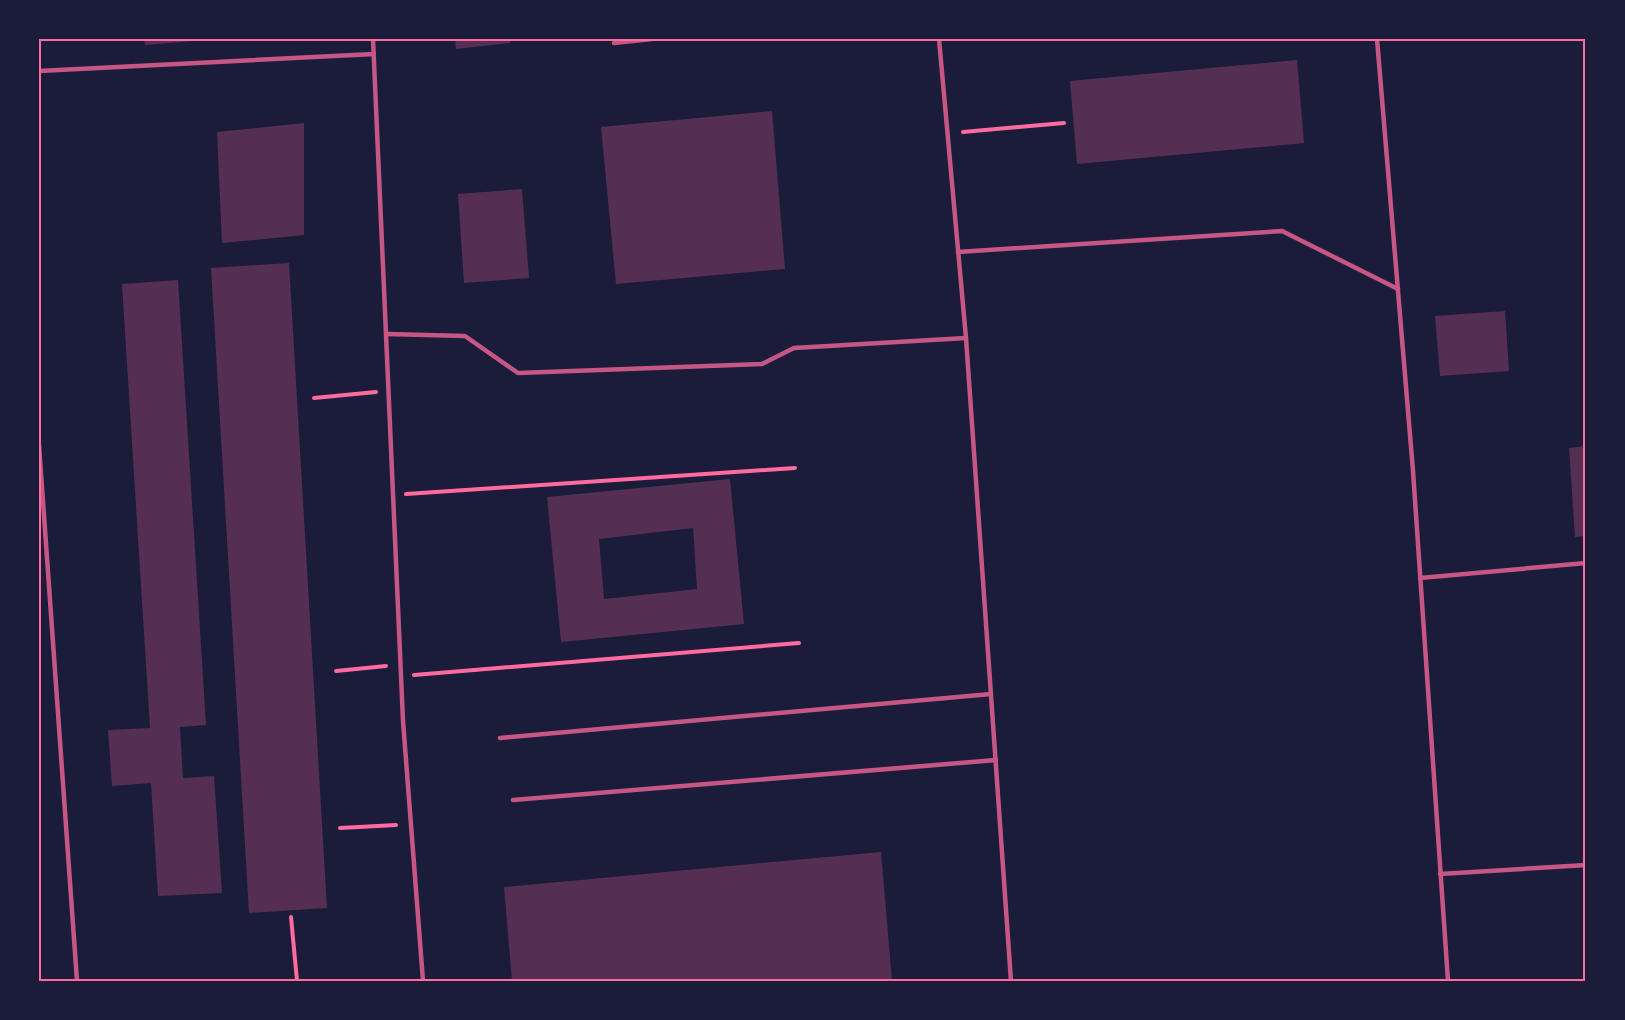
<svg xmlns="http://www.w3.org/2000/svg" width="1625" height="1020" viewBox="0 0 1625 1020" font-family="Karla,sans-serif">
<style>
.building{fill:#542f53;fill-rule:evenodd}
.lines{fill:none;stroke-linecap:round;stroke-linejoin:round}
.path{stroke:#ff6b9d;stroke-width:4}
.service{stroke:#c65784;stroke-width:4.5}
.neatline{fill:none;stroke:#ff6b9d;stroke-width:2}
</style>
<rect width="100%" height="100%" fill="#1b1b3a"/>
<g class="building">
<polygon points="144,39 193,39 193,41 145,45"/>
<polygon points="455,39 510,39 510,43 456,49"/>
<polygon points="1297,60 1304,143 1077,164 1070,81"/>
<polygon points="772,111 785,269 616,284 601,127"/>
<polygon points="304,123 304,235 222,243 217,132"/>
<polygon points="522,189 529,278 464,283 458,194"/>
<polygon points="289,263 327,908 249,913 211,268"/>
<polygon points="178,280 206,725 180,727 183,778 214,776 222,893 158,896 151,783 112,786 108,730 150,728 122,284"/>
<polygon points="1505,311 1509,371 1440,376 1435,316"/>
<polygon points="1586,446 1586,536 1575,537 1569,448"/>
<path d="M 730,479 L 744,624 L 561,642 L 547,497 ZM 693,528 L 697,589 L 604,599 L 599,539 Z"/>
<polygon points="881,852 892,981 512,981 504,887"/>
</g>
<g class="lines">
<g class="path">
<polyline points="963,132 1064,123"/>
<polyline points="314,398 376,392"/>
<polyline points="406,494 795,468"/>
<polyline points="336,671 386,666"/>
<polyline points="414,675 799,643"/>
<polyline points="340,828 396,825"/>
<polyline points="291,917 297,981"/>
</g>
<g class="service">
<polyline points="373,39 403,721 423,981"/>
<polyline points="939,39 966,338 1011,981"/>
<polyline points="1377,39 1413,471 1448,981"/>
<polyline points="614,43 652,39"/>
<polyline points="39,71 374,54"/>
<polyline points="958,252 1282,231 1398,289"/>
<polyline points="386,334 465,336 518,373 762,364 794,348 966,338"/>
<polyline points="39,445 77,981"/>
<polyline points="1420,578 1586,563"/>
<polyline points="500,738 991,694"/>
<polyline points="513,800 996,760"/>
<polyline points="1440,874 1586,865"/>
</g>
</g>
<rect width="1625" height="1020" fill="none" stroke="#1b1b3a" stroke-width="81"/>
<rect x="40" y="40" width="1544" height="940" class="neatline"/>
</svg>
